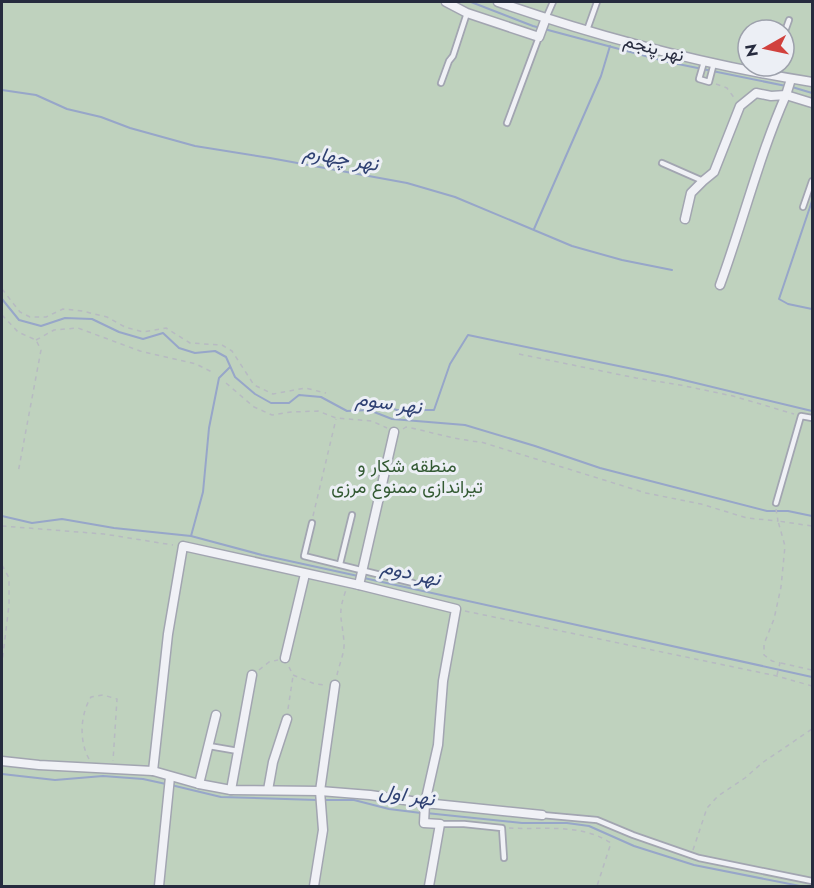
<svg xmlns="http://www.w3.org/2000/svg" width="814" height="888" viewBox="0 0 814 888" font-family="Jost,Vazirmatn,sans-serif">
<style>
.green{fill:#bfd2be;fill-rule:evenodd}
.lines{fill:none;stroke-linecap:round;stroke-linejoin:round}
.stream{stroke:#97a6c9;stroke-width:2}
.service-casing{stroke:#a2a5b1;stroke-width:8}
.minor-casing{stroke:#a2a5b1;stroke-width:11}
.path{stroke:#b7bac2;stroke-width:1.5;stroke-dasharray:4.5 4.5;stroke-linecap:butt}
.service{stroke:#f0f1f6;stroke-width:4.5}
.minor{stroke:#f0f1f6;stroke-width:8}
.labels{text-anchor:middle;dominant-baseline:central;stroke-width:6;stroke-linejoin:round;paint-order:stroke}
.street-label{font-size:18px;fill:#262b3e;stroke:#eceff5}
.park-label{font-size:18px;fill:#335a33;stroke:#eceff5}
.water-label{font-size:20px;font-style:italic;fill:#2f4173;stroke:#eceff5}
</style>
<rect width="100%" height="100%" fill="#dddfe7"/>
<path class="green" d="M 2,2 L 812,2 L 812,886 L 2,886 ZM 748,30 L 784,30 L 784,66 L 748,66 Z"/>
<g class="lines">
<g class="stream">
<polyline points="471,2 533,26 668,62 786,86"/>
<polyline points="792,87 812,93"/>
<polyline points="2,90 36,95 67,109 101,117 130,128 195,146 270,158 407,183 455,197 572,246 622,260 672,270"/>
<polyline points="812,201 779,299 788,304 812,309"/>
<polyline points="534,229 601,76 610,46"/>
<polyline points="2,299 19,320 41,326 65,318 92,319 119,332 143,339 163,333 179,348 195,353 215,351 226,357 235,377 255,394 271,403 289,403 299,395 321,397 347,411 369,410 392,419 465,425 535,446 600,468 767,511 788,511 812,516"/>
<polyline points="369,410 377,404 397,410 434,410 450,364 468,335 667,376 812,411"/>
<polyline points="2,516 32,523 62,519 114,528 191,536 262,555 358,576"/>
<polyline points="191,536 203,492 209,428 219,378 230,367"/>
<polyline points="364,578 812,677"/>
<polyline points="2,774 55,780 103,776 143,779 166,784"/>
<polyline points="171,785 221,797 317,800"/>
<polyline points="323,800 354,800 389,809 421,813"/>
<polyline points="426,813 522,823 567,823 589,826 634,846 694,865 800,886"/>
</g>
<defs>
<g id="service">
<polyline points="546,18 553,2"/>
<polyline points="587,30 597,2"/>
<polyline points="784,34 789,20"/>
<polyline points="704,62 699,79 709,82 714,63"/>
<polyline points="441,83 449,61 453,56 467,13"/>
<polyline points="507,123 539,37"/>
<polyline points="662,163 703,181"/>
<polyline points="803,207 812,181"/>
<polyline points="776,503 801,416 812,418"/>
<polyline points="312,523 304,556 413,583"/>
<polyline points="340,564 352,515"/>
<polyline points="209,746 238,751"/>
<polyline points="542,815 597,820 633,835 699,858 812,881"/>
<polyline points="440,824 464,824 502,828 504,858"/>
</g>
<g id="minor">
<polyline points="446,2 467,13 539,37 546,18"/>
<path d="M 498,2 C 599,37 706,65 812,82"/>
<polyline points="791,79 786,95 812,103"/>
<path d="M 685,219 L 691,193 L 703,181 L 714,172 L 740,106 L 756,93 L 771,96 L 786,95 C 759,156 743,222 720,285"/>
<polyline points="359,585 394,432"/>
<polyline points="285,658 305,574"/>
<polyline points="2,761 39,765 153,771 199,784 231,790 320,791 370,795 425,803 542,815"/>
<polyline points="153,771 168,634 183,546 359,585 456,609 443,681 438,745 425,803 424,823 440,824 429,886"/>
<polyline points="199,784 216,715"/>
<polyline points="231,790 252,675"/>
<polyline points="268,790 273,762 287,719"/>
<polyline points="159,886 170,777"/>
<polyline points="314,886 323,830 320,791 335,685"/>
</g>
</defs>
<use href="#service" class="service-casing"/>
<use href="#minor" class="minor-casing"/>
<g class="path">
<polyline points="716,84 727,88 735,99"/>
<polyline points="2,289 20,312 30,317 46,317 63,309 82,311 107,317 125,327 143,332 166,328 190,343 222,345 232,351 254,385 273,394 305,388 326,393"/>
<polyline points="2,315 18,332 36,340 41,350 18,473"/>
<polyline points="36,340 54,330 78,328 140,351 196,364 214,373"/>
<polyline points="519,354 636,378 680,385 733,396 794,414"/>
<polyline points="226,383 254,407 272,415 291,412 318,411 336,418 372,421 387,428"/>
<path d="M 403,429 L 406,427 C 432,432 455,440 481,442 L 646,493 L 701,504 L 747,518 L 778,521 L 776,509"/>
<polyline points="313,516 336,419"/>
<polyline points="2,526 104,534 173,545"/>
<polyline points="2,565 9,578 9,605 2,663"/>
<polyline points="465,611 777,676 812,686"/>
<polyline points="781,663 812,670"/>
<polyline points="289,667 293,675 315,684 325,685"/>
<polyline points="259,670 269,662 278,660"/>
<path d="M 337,675 C 339,665 345,652 344,642 C 342,617 337,615 346,590"/>
<polyline points="777,675 780,663 772,661 764,655 764,644 774,619 781,587 785,546 778,521 812,526"/>
<polyline points="288,709 293,676"/>
<path d="M 89,759 C 79,741 80,715 91,697 L 103,695 L 117,699 L 113,761"/>
<path d="M 509,828 C 543,830 581,823 611,843 L 597,886"/>
<polyline points="693,850 707,808 718,796 745,778 762,763 812,729"/>
</g>
<use href="#service" class="service"/>
<use href="#minor" class="minor"/>
</g>
<g class="labels">
<g class="street-label">
<text transform="translate(654 48) rotate(15)">نهر پنجم</text>
</g>
<g class="park-label">
<text x="407" y="466">منطقه شکار و<tspan x="407" dy="21">تیراندازی ممنوع مرزی</tspan></text>
</g>
<g class="water-label">
<text transform="translate(341 158) rotate(10)">نهر چهارم</text>
<text transform="translate(389 403) rotate(8)">نهر سوم</text>
<text transform="translate(411 573) rotate(13)">نهر دوم</text>
<text transform="translate(407 795) rotate(9)">نهر اول</text>
</g>
</g>
<rect width="814" height="888" fill="none" stroke="#262b3e" stroke-width="6"/>
<g transform="translate(766 48) rotate(261)"><circle r="28" fill="#eceff5" stroke="#9da1ac" stroke-width="1.5"/>
<path d="M0-4.5L10 22L0 15L-10 22Z" fill="#d1413d"/>
<text y="-9" font-size="16" font-weight="bold" text-anchor="middle" fill="#262b3e">N</text>
</g>
</svg>
